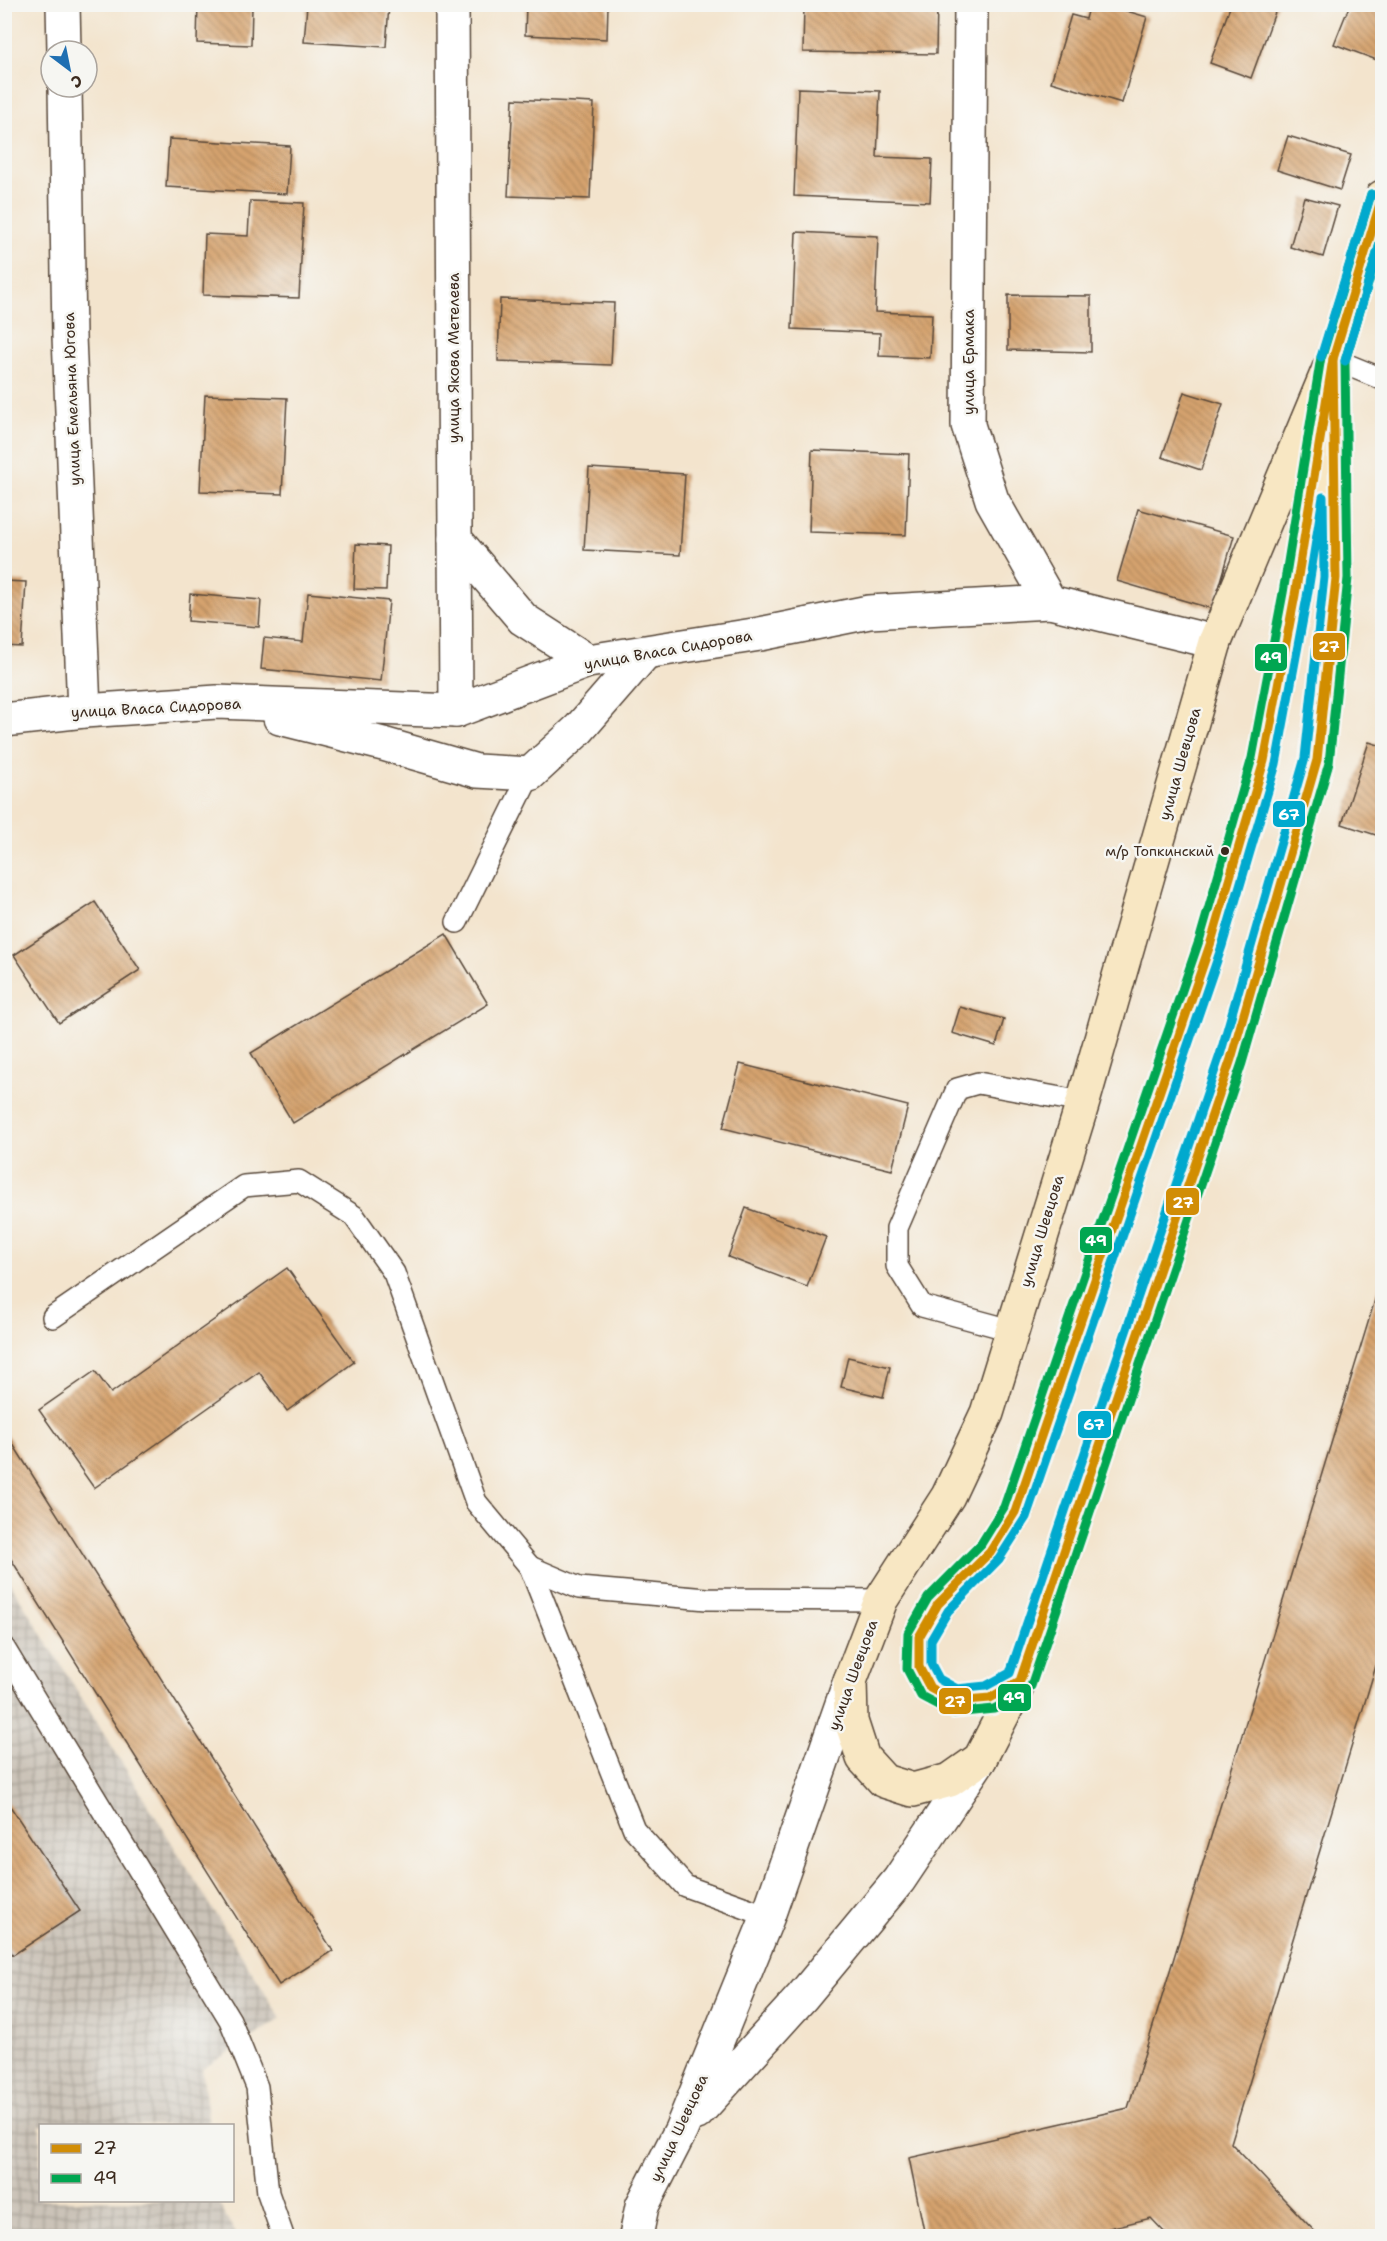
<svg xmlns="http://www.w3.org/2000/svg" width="1387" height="2241" viewBox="0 0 1387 2241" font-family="'Shantell Sans',sans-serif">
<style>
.industrial{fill:url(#industrial-grid)}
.building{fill:url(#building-back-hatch)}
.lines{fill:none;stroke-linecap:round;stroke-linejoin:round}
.service-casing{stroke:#574638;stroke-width:24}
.minor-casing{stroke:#574638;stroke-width:36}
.secondary-casing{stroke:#574638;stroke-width:36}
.service{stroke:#fff;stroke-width:21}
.minor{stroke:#fff;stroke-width:33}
.secondary{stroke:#f8e7c3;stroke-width:33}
.bus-1-casing{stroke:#f6f6f2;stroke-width:14}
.bus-2-casing{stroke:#f6f6f2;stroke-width:14}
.bus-3-casing{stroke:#f6f6f2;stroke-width:14}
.bus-1{stroke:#d18d06;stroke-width:9}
.bus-2{stroke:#00a651;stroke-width:9}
.bus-3{stroke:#00a9ce;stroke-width:9}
.bus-dot{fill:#3b2a1e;stroke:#f6f6f2;stroke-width:2}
.labels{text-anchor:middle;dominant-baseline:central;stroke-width:5;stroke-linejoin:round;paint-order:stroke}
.bus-label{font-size:14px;fill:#3b2a1e;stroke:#f6f6f2;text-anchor:end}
.street-label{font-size:15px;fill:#3b2a1e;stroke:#f6f6f2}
.line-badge{stroke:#f6f6f2;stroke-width:2}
.badge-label{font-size:16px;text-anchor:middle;font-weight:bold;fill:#fff}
</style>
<defs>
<pattern id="industrial-grid" width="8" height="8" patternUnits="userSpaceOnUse" patternTransform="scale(1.5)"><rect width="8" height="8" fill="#cbc3b8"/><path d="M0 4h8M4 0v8" fill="none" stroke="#a69f95"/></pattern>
<pattern id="building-back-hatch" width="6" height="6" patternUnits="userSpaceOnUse" patternTransform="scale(1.5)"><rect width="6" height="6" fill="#d5a36e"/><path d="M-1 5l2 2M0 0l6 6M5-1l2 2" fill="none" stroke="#ae855a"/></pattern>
</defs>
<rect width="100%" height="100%" fill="#f6f6f2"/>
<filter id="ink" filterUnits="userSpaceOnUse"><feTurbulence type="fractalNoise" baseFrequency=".0167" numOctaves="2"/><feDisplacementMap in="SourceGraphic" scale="12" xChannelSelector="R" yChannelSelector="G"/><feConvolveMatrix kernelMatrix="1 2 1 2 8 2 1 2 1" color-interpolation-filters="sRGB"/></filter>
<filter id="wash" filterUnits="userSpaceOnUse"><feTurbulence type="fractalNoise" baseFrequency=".008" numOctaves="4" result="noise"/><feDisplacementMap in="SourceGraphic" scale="24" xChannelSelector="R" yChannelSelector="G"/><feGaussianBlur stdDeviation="1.35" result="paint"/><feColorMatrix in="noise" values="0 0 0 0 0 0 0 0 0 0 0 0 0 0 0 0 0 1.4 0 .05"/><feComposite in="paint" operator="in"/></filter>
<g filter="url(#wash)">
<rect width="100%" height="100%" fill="#f3e4cd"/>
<polygon class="industrial" points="4,1573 281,2019 202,2069 209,2125 40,2126 40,2200 219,2201 220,2206 237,2236 5,2236"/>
<g id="blocks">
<g class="building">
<polygon points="198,4 265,4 265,7 252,7 251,45 197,43"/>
<polygon points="804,4 937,4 936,54 803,52"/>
<polygon points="1090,4 1103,4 1147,17 1122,103 1051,82 1071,15 1086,19"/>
<polygon points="1231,4 1278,4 1251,78 1210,63"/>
<polygon points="1350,4 1382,4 1382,62 1334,44"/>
<polygon points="307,5 389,5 386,47 304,42"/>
<polygon points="526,5 608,5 607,39 525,35"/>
<polygon points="798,88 880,91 877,157 932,159 930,202 794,196"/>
<polygon points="513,99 594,103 590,199 508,196"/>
<polygon points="1288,136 1351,155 1340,190 1277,170"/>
<polygon points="169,139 290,146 287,194 166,187"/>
<polygon points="1304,197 1338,206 1323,257 1290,247"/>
<polygon points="250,201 304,203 299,298 203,295 205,234 248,236"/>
<polygon points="796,232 878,236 875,312 932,314 930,358 879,356 880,333 792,329"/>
<polygon points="1008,295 1091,296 1091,352 1008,350"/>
<polygon points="500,299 614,303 611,365 498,361"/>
<polygon points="1184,392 1223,404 1201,470 1162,457"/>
<polygon points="205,395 287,398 282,494 200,491"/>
<polygon points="812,450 909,454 906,535 809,532"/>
<polygon points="589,468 685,474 680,555 584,550"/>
<polygon points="1138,509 1234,536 1213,609 1117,581"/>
<polygon points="356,544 388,546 386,590 354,589"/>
<polygon points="4,581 26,582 22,647 4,646"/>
<polygon points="308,593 389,601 381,681 261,669 264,638 303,642"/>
<polygon points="190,594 261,600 259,627 188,621"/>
<polygon points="1369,742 1382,746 1382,837 1342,824"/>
<polygon points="95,902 140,970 59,1023 14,955"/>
<polygon points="446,934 488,1004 293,1123 251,1053"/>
<polygon points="960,1007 1004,1019 996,1046 952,1033"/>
<polygon points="740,1064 908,1106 892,1170 723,1128"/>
<polygon points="746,1208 826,1237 807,1287 728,1257"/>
<polygon points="287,1268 354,1362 287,1411 259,1372 94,1488 39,1410 95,1371 111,1393"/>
<polygon points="1382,1277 1382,1646 1231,2143 1319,2236 1168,2236 1151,2218 1076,2236 925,2236 909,2158 1128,2108"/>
<polygon points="848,1357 890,1367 883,1397 841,1387"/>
<polygon points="4,1430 333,1951 279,1985 4,1548"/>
<polygon points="4,1797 80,1911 13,1955 4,1942"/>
</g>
</g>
</g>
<g filter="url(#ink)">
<use href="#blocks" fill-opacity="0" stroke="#574638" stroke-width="1.5"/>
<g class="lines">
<defs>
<g id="service">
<polyline points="1332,368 1333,359 1382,379"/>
<polyline points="457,922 530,774"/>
<polyline points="53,1317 244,1186 299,1181 354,1216 394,1273 476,1502 530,1567 634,1829 685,1886 768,1916"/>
<polyline points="1011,1330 922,1306 897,1266 897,1228 957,1089 978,1083 1083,1102"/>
<polyline points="530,1567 579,1588 707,1599 881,1600"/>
<polyline points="4,1648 230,2020 257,2087 268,2193 283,2236"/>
<polyline points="1019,1682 990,1698 954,1701 930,1688 919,1667 919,1637 938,1604 990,1552 1015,1512 1211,942 1264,761 1293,609 1322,428"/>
</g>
<g id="minor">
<polyline points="63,4 64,51"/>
<polyline points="452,4 456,711"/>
<polyline points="971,4 968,425 992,500 1050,602 1215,642"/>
<polyline points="65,87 69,336 84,711"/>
<polyline points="455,539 523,619 588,661"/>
<polyline points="280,718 383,744 477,771 530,774 579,729 645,653"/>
<polyline points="4,720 84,711 217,702 456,711 588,661 760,634 869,612 1050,602"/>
<polyline points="697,2113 802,1997 899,1880 980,1759"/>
<polyline points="636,2236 642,2206 681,2130 768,1916 850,1681"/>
</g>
<polyline id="secondary" points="1333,359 1336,578 1317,760 1231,1059 1020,1681 980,1759 950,1780 913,1790 884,1781 863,1758 851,1721 850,1681 881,1600 948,1496 987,1413 1083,1102 1215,642 1333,359 1382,197"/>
</defs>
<use href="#service" class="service-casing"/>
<use href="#minor" class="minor-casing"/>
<use href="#secondary" class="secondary-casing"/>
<use href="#service" class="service"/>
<use href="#minor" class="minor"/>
<use href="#secondary" class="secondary"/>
<defs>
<g id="bus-1">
<polygon points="1333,359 1336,578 1317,760 1231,1059 1020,1681 990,1698 954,1701 930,1688 919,1667 919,1637 938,1604 990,1552 1015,1512 1211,942 1264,761 1295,595"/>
<polyline points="1333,359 1382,197"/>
</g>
<g id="bus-2">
<polyline points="1322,356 1371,194"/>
<polyline points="1321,357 1283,593 1252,758 1200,938 1004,1507 981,1544 928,1598 908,1633 907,1669 921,1696 953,1713 994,1709 1026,1691 1031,1686 1242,1063 1329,763 1348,578 1345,361 1382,237"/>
</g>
<g id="bus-3">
<polyline points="1321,357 1371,194"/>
<polyline points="1345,361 1382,237"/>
<polygon points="1323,497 1324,577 1305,758 1220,1055 1010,1673 986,1686 957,1689 939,1679 931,1664 931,1640 948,1611 999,1559 1026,1517 1222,946 1276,764 1307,597"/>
</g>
</defs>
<use href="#bus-1" class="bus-1-casing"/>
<use href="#bus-2" class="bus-2-casing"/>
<use href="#bus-3" class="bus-3-casing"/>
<use href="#bus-1" class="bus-1"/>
<use href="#bus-2" class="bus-2"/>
<use href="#bus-3" class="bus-3"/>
</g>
</g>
<circle class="bus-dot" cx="1225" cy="851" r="5"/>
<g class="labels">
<g class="bus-label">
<text x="1214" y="851">м/р Топкинский</text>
</g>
<g class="street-label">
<text transform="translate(454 358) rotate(-90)">улица Якова Метелева</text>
<text transform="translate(969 362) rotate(-90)">улица Ермака</text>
<text transform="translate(72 399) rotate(-92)">улица Емельяна Югова</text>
<text transform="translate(668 650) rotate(-10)">улица Власа Сидорова</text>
<text transform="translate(156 708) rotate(-3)">улица Власа Сидорова</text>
<text transform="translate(1180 764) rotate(-74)">улица Шевцова</text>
<text transform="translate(1042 1231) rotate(-73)">улица Шевцова</text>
<text transform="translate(853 1675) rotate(-70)">улица Шевцова</text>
<text transform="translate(679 2128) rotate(-65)">улица Шевцова</text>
</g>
</g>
<g class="line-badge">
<rect x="1312" y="632" width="34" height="29" rx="6" fill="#d18d06"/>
<rect x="1254" y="643" width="34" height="29" rx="6" fill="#00a651"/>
<rect x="1272" y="800" width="34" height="28" rx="6" fill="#00a9ce"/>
<rect x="1165" y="1187" width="35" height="29" rx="6" fill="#d18d06"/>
<rect x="1079" y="1226" width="34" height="28" rx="6" fill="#00a651"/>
<rect x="1077" y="1410" width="35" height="29" rx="6" fill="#00a9ce"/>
<rect x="997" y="1683" width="35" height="29" rx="6" fill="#00a651"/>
<rect x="938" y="1687" width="34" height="28" rx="6" fill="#d18d06"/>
</g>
<g class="badge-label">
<text x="1329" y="652">27</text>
<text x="1271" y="663">49</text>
<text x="1289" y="820">67</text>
<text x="1183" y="1208">27</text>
<text x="1096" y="1246">49</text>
<text x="1094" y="1430">67</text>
<text x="1014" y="1703">49</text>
<text x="955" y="1707">27</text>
</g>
<rect width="1387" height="2241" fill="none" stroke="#f6f6f2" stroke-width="24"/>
<rect x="39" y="2124" width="195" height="78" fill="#f6f6f2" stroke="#aba49d" stroke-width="1.5"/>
<rect x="51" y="2144" width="30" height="9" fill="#d18d06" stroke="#aba49d" stroke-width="1.5"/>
<text x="93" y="2154" font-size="18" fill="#3b2a1e">27</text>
<rect x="51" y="2174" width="30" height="9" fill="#00a651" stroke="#aba49d" stroke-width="1.5"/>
<text x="93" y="2184" font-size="18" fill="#3b2a1e">49</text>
<g transform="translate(69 69) rotate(148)"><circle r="28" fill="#f6f6f2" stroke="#aba49d" stroke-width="1.5"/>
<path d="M0-4.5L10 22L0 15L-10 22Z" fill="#1f6fb2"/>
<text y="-9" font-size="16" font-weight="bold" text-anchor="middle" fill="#3b2a1e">С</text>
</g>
</svg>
